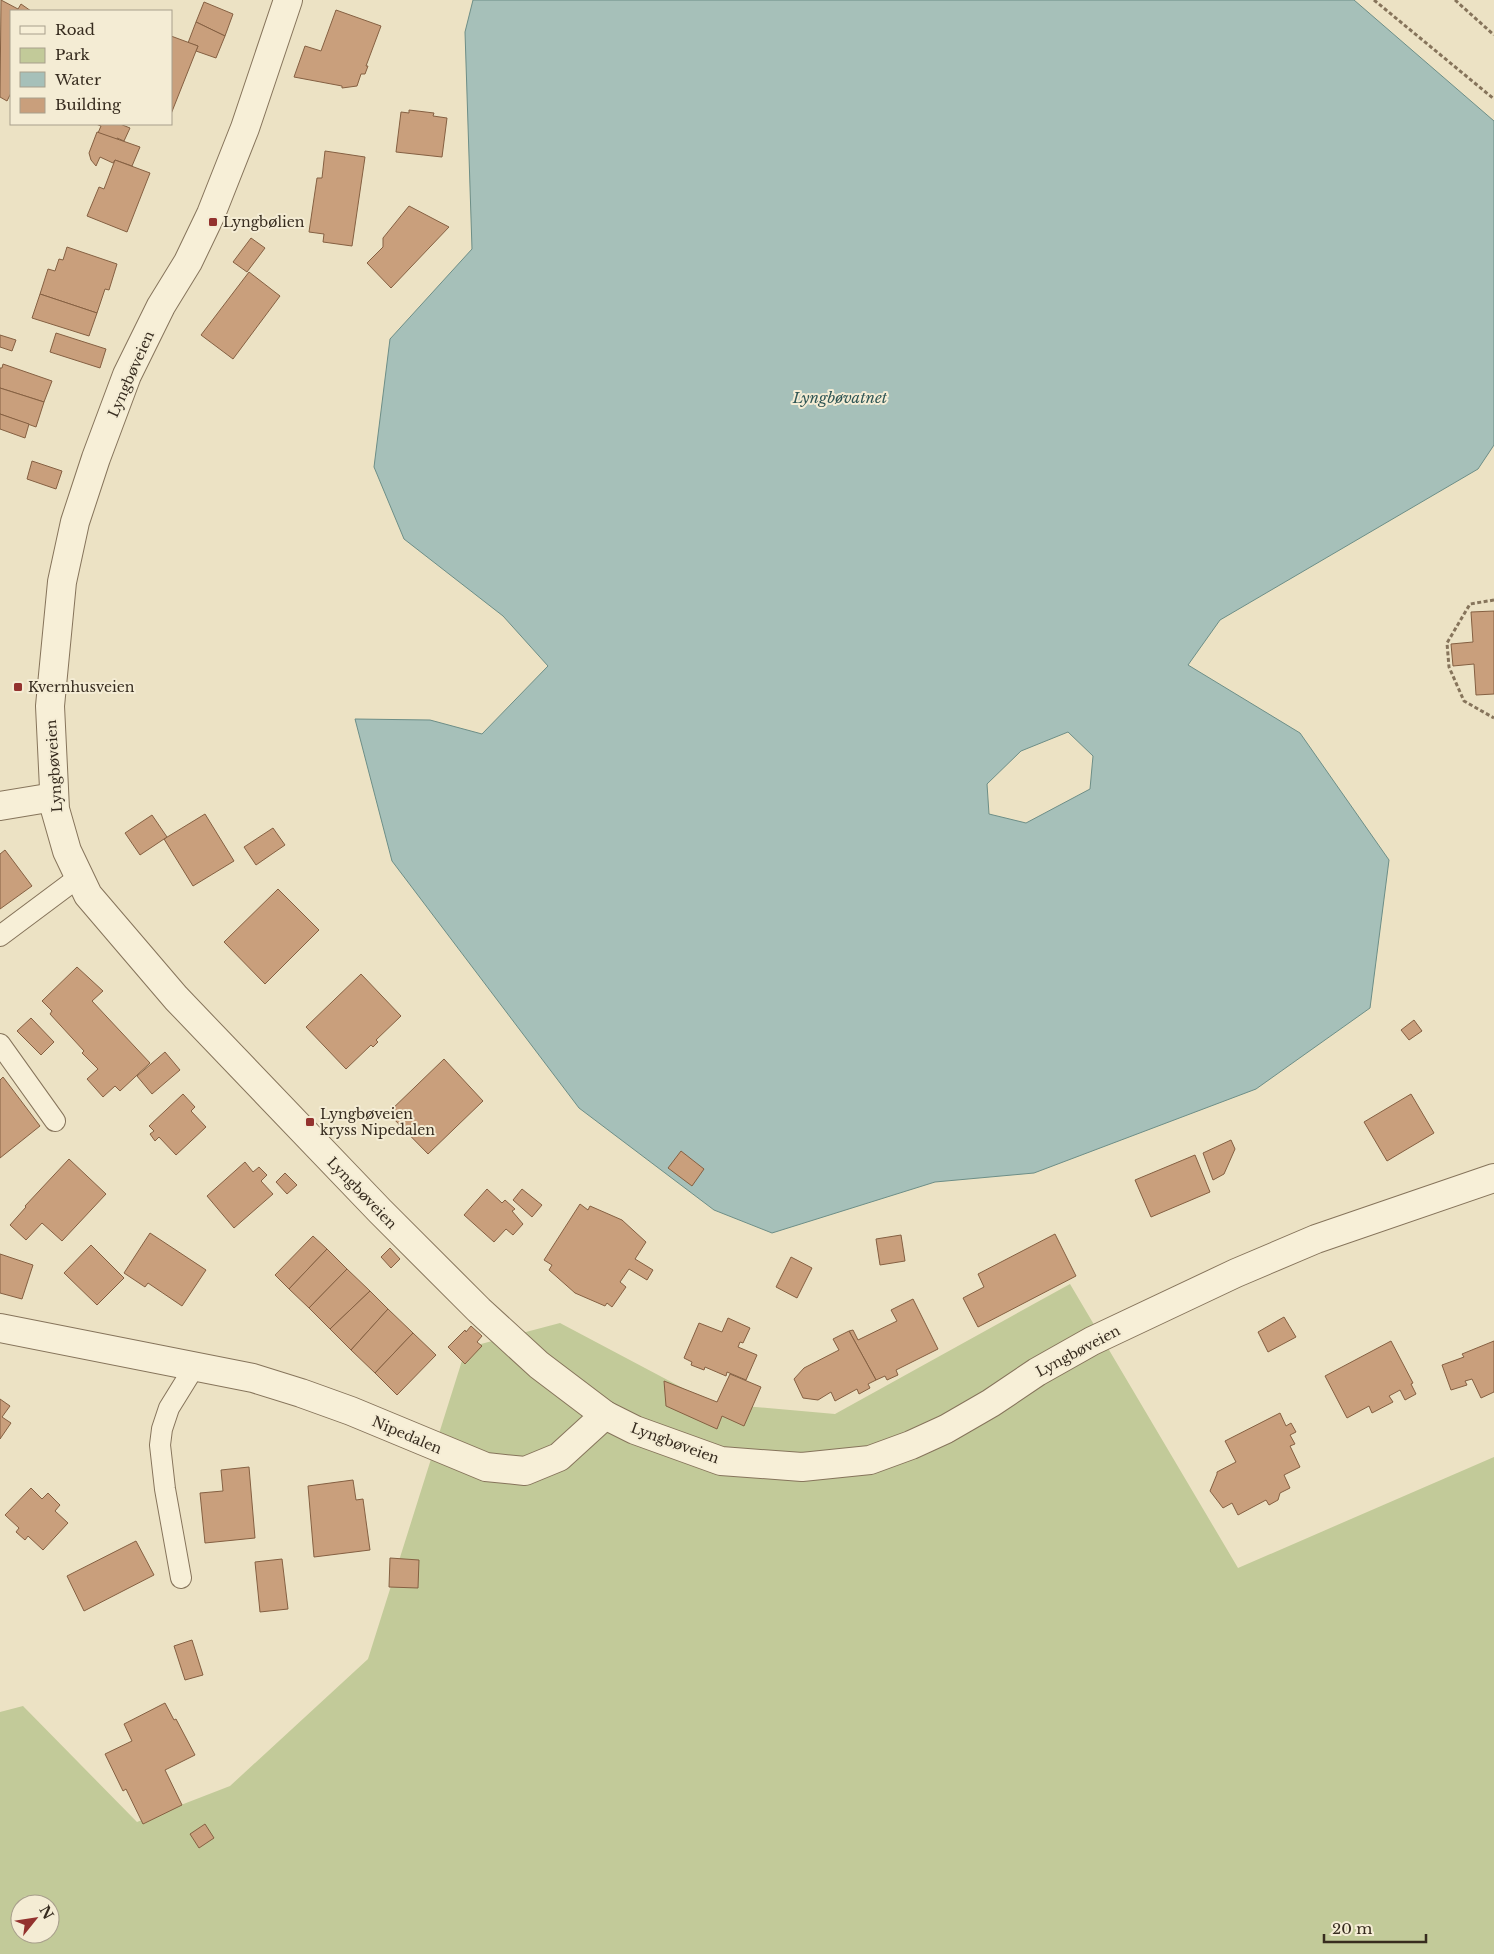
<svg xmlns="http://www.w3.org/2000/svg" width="1494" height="1954" viewBox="0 0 1494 1954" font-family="'Libre Baskerville',serif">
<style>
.green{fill:#c2ca99;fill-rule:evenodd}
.water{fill:#a6c0b9;stroke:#6d8e87;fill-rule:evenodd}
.building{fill:#c99f7c;stroke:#856042}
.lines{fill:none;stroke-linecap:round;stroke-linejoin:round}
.service-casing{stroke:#86745b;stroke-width:22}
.minor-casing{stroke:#86745b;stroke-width:30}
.tertiary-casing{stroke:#86745b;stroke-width:30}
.path{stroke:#86745b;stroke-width:3;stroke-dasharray:4 2.5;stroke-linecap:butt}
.service{stroke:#f7efd7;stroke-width:20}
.minor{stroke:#f7efd7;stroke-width:28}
.tertiary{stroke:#f7efd7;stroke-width:28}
.poi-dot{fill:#93322e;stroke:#f4ecd4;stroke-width:2}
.labels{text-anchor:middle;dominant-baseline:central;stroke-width:4;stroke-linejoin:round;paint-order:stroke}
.poi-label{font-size:14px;fill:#372c1f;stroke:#f4ecd4;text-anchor:start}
.street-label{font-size:14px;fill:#372c1f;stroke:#f4ecd4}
.water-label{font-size:15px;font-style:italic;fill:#2f5655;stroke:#f4ecd4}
</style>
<rect width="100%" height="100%" fill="#ece2c4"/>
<path class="green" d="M 1070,1284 L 1238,1568 L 1494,1457 L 1494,1954 L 0,1954 L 0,1712 L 23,1706 L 137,1822 L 230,1786 L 368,1659 L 466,1348 L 560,1323 L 711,1403 L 835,1414 ZM 20,1904 L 50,1904 L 50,1934 L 20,1934 Z"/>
<path class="water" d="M 473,0 L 1354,0 L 1494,121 L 1494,445 L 1478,469 L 1220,620 L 1188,665 L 1300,733 L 1389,860 L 1370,1008 L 1256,1089 L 1034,1173 L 935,1182 L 772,1233 L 714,1210 L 579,1108 L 392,861 L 355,719 L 430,720 L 482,734 L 548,666 L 503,616 L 404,539 L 374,467 L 390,339 L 472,249 L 465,32 ZM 1068,732 L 1093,756 L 1090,789 L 1026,823 L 989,814 L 987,784 L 1021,751 Z"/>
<g class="building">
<polygon points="1,0 18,9 21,4 31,11 11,11 11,93 7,101 0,97"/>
<polygon points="204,2 233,14 225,36 196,22"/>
<polygon points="336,10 381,26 366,66 368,66 365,74 361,74 357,86 342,88 342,86 294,77 305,46 321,51"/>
<polygon points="196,22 225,36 216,58 196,51 198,46 188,43"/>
<polygon points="171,36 198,46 171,114"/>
<polygon points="409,110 434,113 433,116 447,118 442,157 396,152 401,112 409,113"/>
<polygon points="96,124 120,124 130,128 124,141 117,138 117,140 98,133 101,126"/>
<polygon points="97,132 140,147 132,166 115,160 113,163 100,157 96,166 91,160 89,153"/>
<polygon points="325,151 365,157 352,246 323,242 324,234 309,232 317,178 322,178"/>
<polygon points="115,160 150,173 127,232 87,216 99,187 104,189"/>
<polygon points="409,206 449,227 391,288 367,263 383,247 383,238"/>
<polygon points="251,238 265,248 247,272 233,262"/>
<polygon points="67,247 117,264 109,290 105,289 97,313 40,294 48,269 55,271 59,259 63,260"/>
<polygon points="249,272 280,296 233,359 201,335"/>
<polygon points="40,294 97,313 89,336 32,318"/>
<polygon points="56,333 106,349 100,368 50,352"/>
<polygon points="0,335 16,340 12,351 0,347"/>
<polygon points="3,364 52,381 44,402 0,388 0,368 2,368"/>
<polygon points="0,388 44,402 36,427 0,414"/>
<polygon points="0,414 29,424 25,438 0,429"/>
<polygon points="32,461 62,471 56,489 27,479"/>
<polygon points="1494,611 1494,694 1476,695 1474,664 1453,666 1451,644 1473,642 1471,612"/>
<polygon points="205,814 234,861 193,886 164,839"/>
<polygon points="152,815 167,837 140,855 125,833"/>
<polygon points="273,828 285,845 256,865 244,847"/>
<polygon points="5,850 32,886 0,909 0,854"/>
<polygon points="278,889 319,930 265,984 224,942"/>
<polygon points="77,967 103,991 92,1001 150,1063 120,1091 115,1086 103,1097 87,1079 98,1069 82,1053 84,1051 50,1014 52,1011 42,1001"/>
<polygon points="361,974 401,1016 376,1040 378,1042 373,1047 371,1045 346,1069 306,1027"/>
<polygon points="31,1018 54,1042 41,1055 17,1031"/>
<polygon points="1414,1020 1422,1031 1409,1040 1401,1030"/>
<polygon points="165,1052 180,1070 152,1094 137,1076"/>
<polygon points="444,1059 483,1101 428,1154 388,1113"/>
<polygon points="3,1077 40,1126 0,1158 0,1080"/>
<polygon points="183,1094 195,1107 191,1111 206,1127 176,1155 159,1137 155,1141 150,1134 154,1131 149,1126"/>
<polygon points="1411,1094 1434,1133 1387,1161 1364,1122"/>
<polygon points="1231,1140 1235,1149 1224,1174 1213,1180 1203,1153"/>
<polygon points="681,1151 704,1169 692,1186 668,1168"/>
<polygon points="1195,1155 1210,1192 1151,1217 1135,1180"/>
<polygon points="69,1159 106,1194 62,1241 42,1223 26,1240 10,1225 26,1207 25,1206"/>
<polygon points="245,1162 253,1172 259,1167 267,1175 261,1181 273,1194 234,1228 207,1196"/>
<polygon points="285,1173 297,1185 287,1194 276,1182"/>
<polygon points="487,1189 502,1203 505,1200 515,1209 512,1211 523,1224 513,1235 506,1229 494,1242 464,1215"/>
<polygon points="522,1189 542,1205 532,1217 513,1200"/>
<polygon points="580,1204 588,1210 590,1206 622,1220 646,1242 635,1259 653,1270 647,1280 629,1269 620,1282 626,1287 612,1307 607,1303 605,1306 575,1293 549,1270 552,1265 544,1260"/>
<polygon points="150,1233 206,1270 182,1306 148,1283 145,1287 124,1273"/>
<polygon points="1055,1234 1076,1276 978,1327 963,1298 984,1287 978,1274"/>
<polygon points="901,1235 905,1261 880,1265 876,1239"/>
<polygon points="313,1236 327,1249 289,1289 275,1275"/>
<polygon points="91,1245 124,1278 97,1305 64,1273"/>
<polygon points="390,1248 400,1259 391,1268 381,1257"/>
<polygon points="327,1249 347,1269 309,1308 289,1289"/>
<polygon points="0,1254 33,1265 22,1299 0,1293"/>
<polygon points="791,1257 812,1268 797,1298 776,1287"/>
<polygon points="347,1269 370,1291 330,1329 309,1308"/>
<polygon points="370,1291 388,1309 351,1350 330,1329"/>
<polygon points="913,1299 938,1349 896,1370 898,1375 887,1380 885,1376 876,1380 849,1331 853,1330 858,1340 897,1321 891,1310"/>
<polygon points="388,1309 413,1333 375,1373 351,1350"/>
<polygon points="1284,1317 1296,1337 1268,1352 1258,1332"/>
<polygon points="728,1318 750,1328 743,1343 740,1342 738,1347 757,1355 746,1380 727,1372 726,1376 705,1367 704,1370 691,1365 692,1362 684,1358 699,1323 722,1332"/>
<polygon points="471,1326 482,1336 477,1342 482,1346 465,1364 448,1347 465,1330 466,1332"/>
<polygon points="849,1331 876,1380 868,1384 870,1388 859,1394 857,1389 835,1401 831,1392 818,1400 803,1398 794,1379 804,1368 839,1350 833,1339"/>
<polygon points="413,1333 436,1355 397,1395 375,1373"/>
<polygon points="1391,1341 1413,1383 1411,1384 1416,1394 1405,1400 1400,1390 1389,1396 1393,1402 1372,1413 1369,1406 1347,1418 1325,1376"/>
<polygon points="1494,1341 1494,1392 1481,1398 1472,1379 1465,1381 1467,1385 1451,1390 1442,1365 1464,1357 1462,1354"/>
<polygon points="730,1374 761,1387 744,1426 722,1416 717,1429 666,1406 664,1381 717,1402"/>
<polygon points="0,1399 10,1406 2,1417 11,1423 0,1439"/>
<polygon points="1280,1413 1286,1426 1291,1423 1296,1432 1290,1435 1295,1444 1290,1446 1300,1467 1284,1475 1290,1488 1280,1493 1278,1500 1269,1505 1266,1500 1238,1515 1232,1503 1223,1508 1210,1491 1217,1474 1217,1472 1236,1462 1225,1441"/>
<polygon points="249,1467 255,1538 205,1543 200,1493 223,1491 221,1470"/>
<polygon points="353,1480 356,1500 363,1499 370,1550 314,1557 308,1486"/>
<polygon points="31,1488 42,1499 48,1493 60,1505 55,1511 68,1523 43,1550 28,1536 25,1540 16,1532 19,1528 5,1515"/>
<polygon points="136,1541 154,1575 84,1611 67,1576"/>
<polygon points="390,1558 419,1560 418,1588 389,1587"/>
<polygon points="282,1559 288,1609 260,1612 255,1562"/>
<polygon points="192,1640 203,1675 185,1680 174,1646"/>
<polygon points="165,1703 174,1720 176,1719 195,1755 165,1770 182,1805 143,1824 126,1789 123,1791 105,1754 132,1741 124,1724"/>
<polygon points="205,1824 214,1838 199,1848 190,1834"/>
</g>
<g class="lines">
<defs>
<g id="service">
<polyline points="0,936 79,877"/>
<polyline points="0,1044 55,1121"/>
<polyline points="181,1578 165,1489 160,1445 162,1429 169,1408 195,1366"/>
</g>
<g id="minor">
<polyline points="0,806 54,797"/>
<polyline points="605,1415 635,1430 721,1461 802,1467 870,1460 911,1445 946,1429 991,1403 1037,1372 1092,1341 1236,1273 1316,1239 1494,1178"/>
</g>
<polyline id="tertiary" points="0,1328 253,1378 301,1393 351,1411 486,1467 525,1471 559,1457 605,1415 539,1365 479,1310 380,1211 176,998 88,895 67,851 55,809 50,706 62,582 75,522 96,458 127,375 161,306 188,262 211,214 245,128 288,0"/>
</defs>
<use href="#service" class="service-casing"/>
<use href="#minor" class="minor-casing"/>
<use href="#tertiary" class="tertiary-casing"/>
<g class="path">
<polyline points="1374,0 1494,99"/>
<polyline points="1455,0 1494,35"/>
<polyline points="1494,600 1470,604 1447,643 1449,667 1464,701 1494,718"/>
</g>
<use href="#service" class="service"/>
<use href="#minor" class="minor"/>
<use href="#tertiary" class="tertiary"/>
</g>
<g class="poi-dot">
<rect x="208" y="217" width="10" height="10" rx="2.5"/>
<rect x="13" y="682" width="10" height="10" rx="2.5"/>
<rect x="305" y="1117" width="10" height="10" rx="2.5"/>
</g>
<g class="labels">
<g class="poi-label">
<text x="223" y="222">Lyngbølien</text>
<text x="28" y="687">Kvernhusveien</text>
<text x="320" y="1114">Lyngbøveien<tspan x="320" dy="16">kryss Nipedalen</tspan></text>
</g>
<g class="street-label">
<text transform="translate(131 374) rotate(-66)">Lyngbøveien</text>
<text transform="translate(54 766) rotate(-94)">Lyngbøveien</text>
<text transform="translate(362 1193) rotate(46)">Lyngbøveien</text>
<text transform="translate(1078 1351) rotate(-28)">Lyngbøveien</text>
<text transform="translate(407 1435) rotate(23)">Nipedalen</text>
<text transform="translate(675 1443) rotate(20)">Lyngbøveien</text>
</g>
<g class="water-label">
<text x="840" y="397">Lyngbøvatnet</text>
</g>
</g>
<rect x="10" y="10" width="162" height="115" fill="#f4ecd4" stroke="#a89f8c"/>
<rect x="20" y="26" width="25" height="8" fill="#f7efd7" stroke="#a89f8c"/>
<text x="55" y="35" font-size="15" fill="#372c1f">Road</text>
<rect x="20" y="48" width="25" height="15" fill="#c2ca99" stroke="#a89f8c"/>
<text x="55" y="60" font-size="15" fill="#372c1f">Park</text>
<rect x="20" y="72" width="25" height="15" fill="#a6c0b9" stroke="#a89f8c"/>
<text x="55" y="85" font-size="15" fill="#372c1f">Water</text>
<rect x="20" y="98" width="25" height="15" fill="#c99f7c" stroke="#a89f8c"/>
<text x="55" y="110" font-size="15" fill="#372c1f">Building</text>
<g transform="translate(35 1919) rotate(60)"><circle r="24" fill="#f4ecd4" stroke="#a89f8c"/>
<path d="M0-4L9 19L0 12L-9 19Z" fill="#93322e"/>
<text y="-8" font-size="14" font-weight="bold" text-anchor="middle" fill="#372c1f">N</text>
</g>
<path d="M1324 1934v8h102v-8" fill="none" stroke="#372c1f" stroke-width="2.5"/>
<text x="1332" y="1934" font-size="15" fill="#372c1f" stroke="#f4ecd4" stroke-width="4" paint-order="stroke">20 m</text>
</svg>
